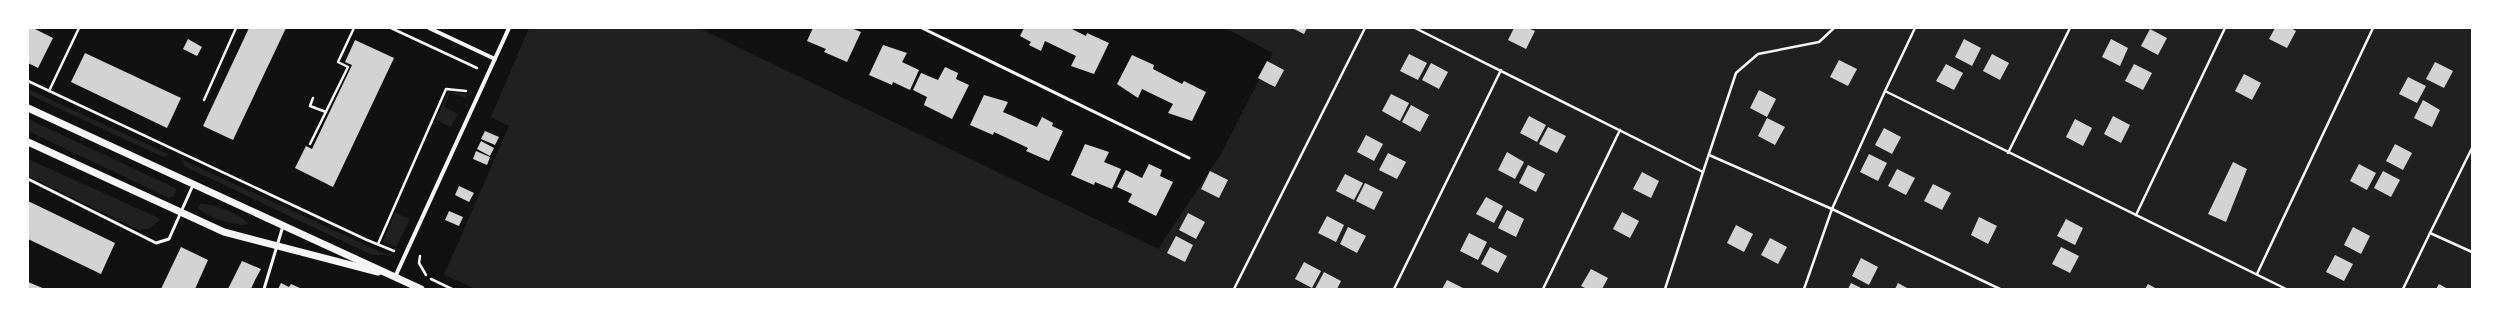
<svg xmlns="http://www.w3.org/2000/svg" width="2500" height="317" viewBox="0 0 2500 317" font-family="'Varela Round',sans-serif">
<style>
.green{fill:#202020}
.building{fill:#d3d3d3}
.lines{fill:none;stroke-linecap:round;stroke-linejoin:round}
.path{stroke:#f5f5f5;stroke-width:2.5}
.service{stroke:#f5f5f5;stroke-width:3}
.minor{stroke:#f5f5f5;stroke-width:4}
.tertiary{stroke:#f5f5f5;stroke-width:7}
</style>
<rect width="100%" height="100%" fill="#111"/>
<g class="green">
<polygon points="529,28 698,28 1158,249 1221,154 1273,53 1225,28 2472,28 2472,289 476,289 444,275 509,126 491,117"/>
<polygon points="28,89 170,155 163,157 28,94"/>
<polygon points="449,91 467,94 465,98 450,92 444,107 458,114 451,127 437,120 436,122 436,119"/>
<polygon points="28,119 173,187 176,189 174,196 169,198 28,131"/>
<polygon points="28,159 161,219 149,229 139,230 28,176"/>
<polygon points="183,160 387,255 372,255 184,166"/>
<path d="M 200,204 C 211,203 243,214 248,224 C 240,228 203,216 198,208 Z"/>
<polygon points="395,212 410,219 396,247 383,241"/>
</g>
<g class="building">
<polygon points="28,28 33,28 53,38 38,68 28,63"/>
<polygon points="249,28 286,28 233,140 203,126"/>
<polygon points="813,28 851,28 861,32 847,62 824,52 826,49 807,41"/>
<polygon points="1024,28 1070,28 1086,36 1087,33 1109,43 1094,74 1071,66 1076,56 1045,41 1041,51 1029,45 1031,42 1020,36"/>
<polygon points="1292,28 1307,28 1304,34"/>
<polygon points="1514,28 1528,28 1535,31 1526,49 1508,40"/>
<polygon points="2275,28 2291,28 2296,31 2287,48 2269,39"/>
<polygon points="2150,29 2167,38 2158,55 2141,46"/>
<polygon points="188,39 202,47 197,56 183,49"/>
<polygon points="1964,39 1981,48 1972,66 1955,57"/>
<polygon points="2111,39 2128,48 2120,66 2102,57"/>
<polygon points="355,40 394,58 333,187 295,168 306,146 312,149 352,65 345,62"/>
<polygon points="883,45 907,53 902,62 919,70 910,90 893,82 892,85 869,75"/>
<polygon points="85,53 181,98 167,128 71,82"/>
<polygon points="1409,54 1427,63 1418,80 1400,71"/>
<polygon points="1992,54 2009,63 2000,80 1983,71"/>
<polygon points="1132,55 1154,65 1153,69 1182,84 1184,81 1206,92 1192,121 1168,113 1173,104 1142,89 1138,98 1117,84"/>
<polygon points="1839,60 1857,69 1848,86 1830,77"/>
<polygon points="1267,61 1284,70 1275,87 1258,78"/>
<polygon points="2435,62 2453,71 2444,88 2426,79"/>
<polygon points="1431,63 1448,72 1439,89 1422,80"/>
<polygon points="1946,64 1963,73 1954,90 1936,81"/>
<polygon points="2134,64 2152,73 2143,90 2125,81"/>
<polygon points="945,67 958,73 956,79 969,85 952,119 924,105 927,97 913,90 921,73 938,80"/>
<polygon points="2244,74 2261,83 2252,100 2235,91"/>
<polygon points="2408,77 2426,86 2417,103 2399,94"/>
<polygon points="1759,90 1776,99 1767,117 1750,108"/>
<polygon points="1391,94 1409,103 1400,121 1382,111"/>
<polygon points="984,95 1008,102 1003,112 1037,127 1042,117 1053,123 1052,126 1063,131 1049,161 1026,151 1028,148 994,132 993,135 970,125"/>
<polygon points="2423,100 2440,110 2432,127 2414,118"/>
<polygon points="1411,105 1429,115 1420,132 1402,122"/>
<polygon points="1529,116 1546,125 1537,142 1520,133"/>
<polygon points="2113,116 2130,125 2121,143 2104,134"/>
<polygon points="1767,118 1785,127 1775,145 1758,136"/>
<polygon points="2075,119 2092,128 2083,146 2066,137"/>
<polygon points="1548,127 1566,136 1557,153 1539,144"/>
<polygon points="1884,128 1901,137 1892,154 1875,145"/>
<polygon points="485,131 499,137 495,145 481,139"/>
<polygon points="1366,135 1383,144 1374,161 1357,152"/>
<polygon points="481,141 494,148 490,156 477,149"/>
<polygon points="1085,144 1109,152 1104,162 1121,169 1112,189 1095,182 1094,185 1071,175"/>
<polygon points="2395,144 2412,153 2403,170 2386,161"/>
<polygon points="476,151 490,157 487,165 473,159"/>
<polygon points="1507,152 1524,162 1515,179 1498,170"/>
<polygon points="1388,153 1406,162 1397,179 1379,170"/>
<polygon points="1869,154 1887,163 1878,181 1860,172"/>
<polygon points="2233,162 2247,169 2226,222 2208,214"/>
<polygon points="1149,164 1162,170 1160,176 1173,182 1156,216 1128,202 1132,194 1117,187 1126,170 1142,178"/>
<polygon points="2359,164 2376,173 2367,190 2350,181"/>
<polygon points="1528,165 1545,174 1536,192 1519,183"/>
<polygon points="1897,169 1915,178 1906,195 1888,186"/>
<polygon points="1210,171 1228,180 1219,198 1201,189"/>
<polygon points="2383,171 2400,180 2391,197 2374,188"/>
<polygon points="1642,172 1659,181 1651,198 1633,189"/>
<polygon points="1345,174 1363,183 1354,200 1336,191"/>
<polygon points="1365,183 1383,192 1374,210 1356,201"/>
<polygon points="1933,184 1951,193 1942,210 1924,201"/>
<polygon points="459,186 474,193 469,202 455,195"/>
<polygon points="1486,197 1503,206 1494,223 1476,214"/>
<polygon points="28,201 115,243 101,274 28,239"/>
<polygon points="1507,210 1524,219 1516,237 1498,228"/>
<polygon points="449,211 463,217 459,226 445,220"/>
<polygon points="1622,212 1639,221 1630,238 1613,229"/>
<polygon points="1188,213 1205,222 1196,239 1179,230"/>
<polygon points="1327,216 1344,225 1336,242 1318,233"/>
<polygon points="1979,217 1997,226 1988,244 1971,235"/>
<polygon points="2066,219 2083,228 2075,245 2057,236"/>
<polygon points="1736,225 1753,234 1744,252 1727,243"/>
<polygon points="1348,227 1366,236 1357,253 1340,244"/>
<polygon points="2353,227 2370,236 2361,254 2344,245"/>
<polygon points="1469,233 1487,242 1478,260 1460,251"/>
<polygon points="1176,236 1193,245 1185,262 1167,253"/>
<polygon points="1770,238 1787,247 1778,264 1761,255"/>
<polygon points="181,247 208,260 195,289 161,289"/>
<polygon points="1490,247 1507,256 1498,273 1481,264"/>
<polygon points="2061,247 2079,256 2070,273 2052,264"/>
<polygon points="2335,255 2353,264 2344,281 2326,272"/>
<polygon points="1861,258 1878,267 1869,285 1852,276"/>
<polygon points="242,261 261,269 255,280 251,289 228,289"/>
<polygon points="1304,262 1321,271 1312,288 1295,279"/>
<polygon points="1591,269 1608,278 1602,289 1587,289 1581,286"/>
<polygon points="1324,272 1341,281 1337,289 1315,289"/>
<polygon points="1447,280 1465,289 1442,289"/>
<polygon points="28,282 45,289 28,289"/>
<polygon points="281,283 289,287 291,284 302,289 278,289"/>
<polygon points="1851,283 1863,289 1848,289"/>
<polygon points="1898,283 1909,289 1895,289"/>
<polygon points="2148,284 2157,289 2145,289"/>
<polygon points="2439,284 2448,289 2436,289"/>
</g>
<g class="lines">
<g class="path">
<polyline points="391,28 477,68"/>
<polyline points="1415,28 1703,172 1736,73 1758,54 1819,42 1834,28"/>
<polyline points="28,81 367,240 394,251"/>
<polyline points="49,91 79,28"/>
<polyline points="1885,91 1915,28"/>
<polyline points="313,98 310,106 326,112"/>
<polyline points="204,100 236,28"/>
<polyline points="310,144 348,67 338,62 354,28"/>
<polyline points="2008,153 2070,28"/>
<polyline points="1709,155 1832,209 1885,91 2286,289"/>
<polyline points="2136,215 2225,28"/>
<polyline points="2430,233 2472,148"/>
<polyline points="378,244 446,89 466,91"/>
<polyline points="420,256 419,263 426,275"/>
<polyline points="2257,274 2373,28"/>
<polyline points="431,279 452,289"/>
<polyline points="1234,289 1365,28"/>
<polyline points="1394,289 1501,70"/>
<polyline points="1543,289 1620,130"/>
<polyline points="1665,289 1703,172"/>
<polyline points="1804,289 1832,209 2000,289"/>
<polyline points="2403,289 2430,233 2472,252"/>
</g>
<g class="service">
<polyline points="922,28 1189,158"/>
<polyline points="28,179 156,243 169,239 193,185"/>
<polyline points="264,289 283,226"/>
</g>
<g class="minor">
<polyline points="429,28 495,59"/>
<polyline points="395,277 509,28"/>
</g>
<g class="tertiary">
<polyline points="28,108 421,289"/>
<polyline points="28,142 224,232 378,272"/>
</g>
</g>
<rect width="2500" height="317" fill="none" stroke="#ffffff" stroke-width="58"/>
</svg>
